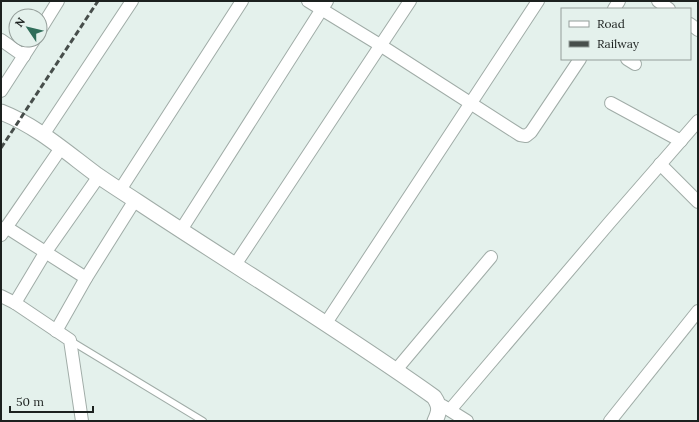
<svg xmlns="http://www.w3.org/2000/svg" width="699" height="422" viewBox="0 0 699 422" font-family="Lora,serif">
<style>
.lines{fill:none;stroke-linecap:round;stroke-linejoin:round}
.service-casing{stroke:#a0aca7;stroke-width:8}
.minor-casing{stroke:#a0aca7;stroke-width:14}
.tertiary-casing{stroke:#a0aca7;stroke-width:17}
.service{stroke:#fff;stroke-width:6}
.minor{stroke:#fff;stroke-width:12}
.tertiary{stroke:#fff;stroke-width:15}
.rail{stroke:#474e4b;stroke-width:3;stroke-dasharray:6 3;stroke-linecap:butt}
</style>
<rect width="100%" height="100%" fill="#e4f1ec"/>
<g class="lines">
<defs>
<polyline id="service" points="71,341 203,421"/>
<g id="minor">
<polyline points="308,1 380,45 520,135 526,136 531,132 580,59"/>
<polyline points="658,1 669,9"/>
<polyline points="614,9 619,1"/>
<polyline points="690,24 698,30"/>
<polyline points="40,30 58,1"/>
<polyline points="1,40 24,56"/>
<polyline points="627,59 635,64"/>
<polyline points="1,91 34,40"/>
<polyline points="611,103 681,141"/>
<polyline points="43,135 132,1"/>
<polyline points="660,164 698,202"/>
<polyline points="120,190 242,1"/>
<polyline points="6,227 86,278"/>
<polyline points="181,230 327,1"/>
<polyline points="1,235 61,148"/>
<polyline points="235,265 410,1"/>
<polyline points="1,296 15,303 70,340 82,421"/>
<polyline points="15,303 45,253 99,176"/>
<polyline points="326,323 538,1"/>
<polyline points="56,331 86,278 135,200"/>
<polyline points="396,370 491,257"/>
<polyline points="443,406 467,421"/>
<polyline points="450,410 610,222 698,121"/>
<polyline points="610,421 698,311"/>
</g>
<path id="tertiary" d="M 1,112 C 37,126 66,152 97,175 C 110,184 124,193 138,202 C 236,267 337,328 434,397 C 440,406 440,411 435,421"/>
</defs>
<use href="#service" class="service-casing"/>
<use href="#minor" class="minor-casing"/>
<use href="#tertiary" class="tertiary-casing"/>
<use href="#service" class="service"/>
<use href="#minor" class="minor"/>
<use href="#tertiary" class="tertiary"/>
<polyline class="rail" points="1,148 98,1"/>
</g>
<rect width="699" height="422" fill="none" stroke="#1c211f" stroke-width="4"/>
<rect x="561" y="8" width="130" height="52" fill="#e4f1ec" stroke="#949e9a"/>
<rect x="569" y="21" width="20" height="6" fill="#ffffff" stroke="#949e9a"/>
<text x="597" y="28" font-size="12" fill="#1c211f">Road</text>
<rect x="569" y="41" width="20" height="6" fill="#474e4b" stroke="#949e9a"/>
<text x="597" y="48" font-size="12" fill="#1c211f">Railway</text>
<g transform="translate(28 28) rotate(305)"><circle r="19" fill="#e4f1ec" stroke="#949e9a"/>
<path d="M0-3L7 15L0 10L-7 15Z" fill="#306e5a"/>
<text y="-6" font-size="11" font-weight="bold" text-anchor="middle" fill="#1c211f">N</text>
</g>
<path d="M10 406v6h83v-6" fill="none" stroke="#1c211f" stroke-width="2"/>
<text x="16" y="406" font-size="12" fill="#1c211f" stroke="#e4f1ec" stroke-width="3" paint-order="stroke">50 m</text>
</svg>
